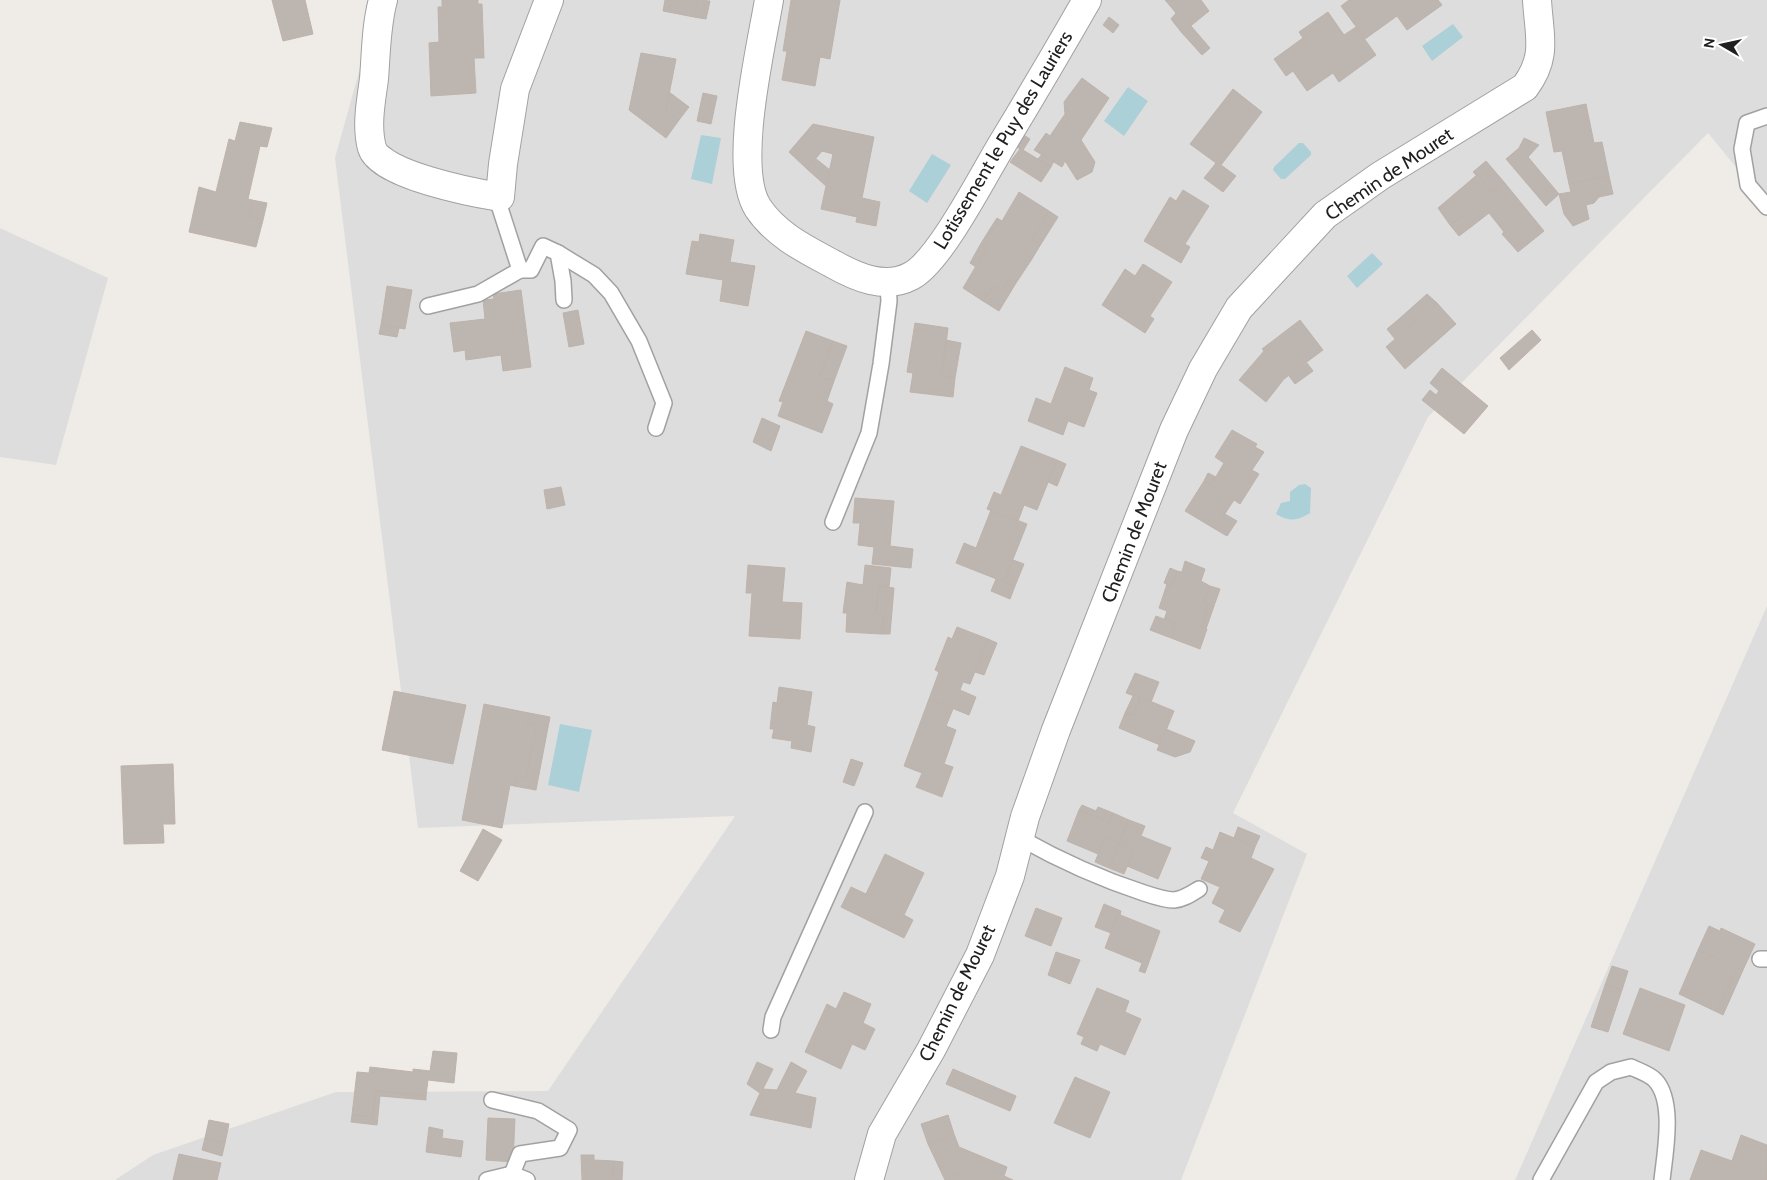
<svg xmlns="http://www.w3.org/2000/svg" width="1767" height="1180" viewBox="0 0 1767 1180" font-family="Cabin,sans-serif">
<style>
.residential{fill:#dedddd}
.water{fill:#acd0d8}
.building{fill:#bcb5b0;stroke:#bfb3ab}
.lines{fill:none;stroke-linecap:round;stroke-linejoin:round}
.lane-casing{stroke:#a1a1a1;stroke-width:18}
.street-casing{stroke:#a1a1a1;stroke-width:30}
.lane{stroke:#fff;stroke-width:15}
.street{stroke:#fff;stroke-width:28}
.labels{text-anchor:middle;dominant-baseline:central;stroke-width:5;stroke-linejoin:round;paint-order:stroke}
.street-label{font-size:19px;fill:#202020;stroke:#fff}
</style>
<rect width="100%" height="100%" fill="#efece7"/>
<g class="residential">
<polygon points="379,0 1767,0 1767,205 1708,133 1428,417 1233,813 1307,854 1181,1180 115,1180 153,1155 336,1092 548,1091 735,816 418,828 335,158"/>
<polygon points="0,228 108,278 56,465 0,457"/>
<polygon points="1767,606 1767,1180 1515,1180"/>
</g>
<g class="water">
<polygon points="1453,24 1463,37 1432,61 1422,46"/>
<polygon points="1128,87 1148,101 1124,136 1104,121"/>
<polygon points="701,135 721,138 712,184 691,179"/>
<polygon points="1299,143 1303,143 1311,152 1311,155 1285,179 1281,179 1273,170 1274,167"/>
<polygon points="932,154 951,165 927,203 909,191"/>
<polygon points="1372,253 1383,264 1357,288 1347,276"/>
<path d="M 1305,484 L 1311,488 L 1310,513 C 1297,521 1290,522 1276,514 L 1281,503 L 1290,501 L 1290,492 L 1299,485 Z"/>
<polygon points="560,724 592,730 579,792 548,785"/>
</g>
<g class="building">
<polygon points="272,0 305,0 313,34 283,41"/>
<polygon points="442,0 478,0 478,4 482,4 484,58 474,58 476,93 431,96 429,43 439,42 438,7 442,7"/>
<polygon points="665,0 697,0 694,17 663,11"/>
<polygon points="697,0 710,1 706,19 694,17"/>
<polygon points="791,0 840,0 830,59 820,57 815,86 782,80 787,51 783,51"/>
<polygon points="1165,0 1201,0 1209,11 1182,33 1171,19 1176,13"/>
<polygon points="1349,0 1438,0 1442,5 1407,30 1397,16 1365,39 1341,6"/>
<polygon points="1328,12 1344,35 1356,27 1376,55 1339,82 1333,73 1307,91 1293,71 1286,76 1274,59 1303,38 1299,32"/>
<polygon points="1109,17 1119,25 1113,33 1103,25"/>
<polygon points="1191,26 1210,48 1202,55 1182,33"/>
<polygon points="641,53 676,59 666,110 679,120 666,138 629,110"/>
<polygon points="1082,78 1109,98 1081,140 1095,162 1092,172 1077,180 1065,161 1062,167 1034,150 1046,133 1050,136 1065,114 1064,102"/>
<polygon points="1233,89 1262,112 1221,165 1236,176 1223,192 1204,178 1216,163 1190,144"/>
<polygon points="669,92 689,107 679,120 666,110"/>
<polygon points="703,93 717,96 711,124 697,121"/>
<polygon points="1586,104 1594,143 1602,142 1609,176 1569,184 1562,151 1554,152 1546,112"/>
<polygon points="240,122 272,128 267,147 260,146 248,199 252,200 249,217 263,220 256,247 189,232 199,187 216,192 229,139 235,141"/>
<polygon points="813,124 874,137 862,198 880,202 876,226 856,222 857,217 821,209 833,154 822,151 807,169 789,152"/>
<polygon points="1022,134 1030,139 1023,150 1051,167 1041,182 1010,162 1020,149 1014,145"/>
<polygon points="1524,138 1539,145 1528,157 1559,194 1546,206 1506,159 1519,148"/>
<polygon points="1042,154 1054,161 1051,167 1038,159"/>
<polygon points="815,158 830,170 826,186 807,169"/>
<polygon points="1486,161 1504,182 1492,192 1473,172"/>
<polygon points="1478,174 1492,192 1504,182 1544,231 1518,252 1502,234 1504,232 1489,213 1471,227 1462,216 1450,225 1438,208"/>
<polygon points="1609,176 1613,194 1599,197 1594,203 1586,205 1589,219 1573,226 1564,214 1559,194 1571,192 1569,184"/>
<polygon points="1183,190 1209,206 1185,244 1190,247 1181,263 1144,241 1170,197 1176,201"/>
<polygon points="1019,192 1049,211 1032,239 1041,244 1032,259 988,232 997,218 1002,221"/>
<polygon points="252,200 267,203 263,220 249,217"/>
<polygon points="1049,211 1058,217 1041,244 1032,239"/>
<polygon points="1462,216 1471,227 1459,236 1450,225"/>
<polygon points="988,232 1032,259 1016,283 1009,279 1001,291 993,286 983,301 963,288 986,249 980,245"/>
<polygon points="700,234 734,240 730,262 755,266 748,306 720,301 723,280 686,274 692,241 699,242"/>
<polygon points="980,245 986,249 976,267 970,263"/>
<polygon points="1143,264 1172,282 1150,316 1154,319 1145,333 1102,305 1125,269 1135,276"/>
<polygon points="1009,279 1016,283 999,311 983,301 993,286 1001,291"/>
<polygon points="387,286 412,290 405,329 381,325"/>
<polygon points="521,290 531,367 503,371 501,355 466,360 465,350 454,352 450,323 485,319 483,300 494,299 493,294"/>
<polygon points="1427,294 1437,303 1408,328 1399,319"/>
<polygon points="1437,303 1456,324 1405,369 1386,347 1395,339 1387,329 1399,319 1408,328"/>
<polygon points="578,310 584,344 569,347 563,313"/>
<polygon points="1300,320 1323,350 1284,379 1266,402 1239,380 1264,351 1262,349"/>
<polygon points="915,323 948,328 942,376 955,378 953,397 910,392 913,373 907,372"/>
<polygon points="381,325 399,328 397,337 379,334"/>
<polygon points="1532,330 1541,340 1509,370 1500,358"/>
<polygon points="806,331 833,341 820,376 834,381 827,401 833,404 822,433 778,416 783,402 779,401"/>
<polygon points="946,340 961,343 955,378 942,376"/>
<polygon points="833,341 847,346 834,381 820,376"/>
<polygon points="1307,363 1313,371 1295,384 1289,376"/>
<polygon points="1065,367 1093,378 1089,390 1097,393 1084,427 1068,421 1063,435 1028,421 1036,398 1051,404"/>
<polygon points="1442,368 1488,406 1464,434 1422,400 1430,390 1436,395 1439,391 1430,383"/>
<polygon points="762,418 780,426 771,451 753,442"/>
<polygon points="1232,430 1257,444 1255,447 1264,452 1252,470 1259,474 1240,504 1234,500 1215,529 1185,511 1204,481 1211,485 1224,463 1215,457"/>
<polygon points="1021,446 1057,460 1037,510 1024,505 1018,521 987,509 994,492 1001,495"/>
<polygon points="1057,460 1066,464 1057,486 1048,482"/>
<polygon points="1208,473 1216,477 1211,485 1204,481"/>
<polygon points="561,487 565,505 547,509 544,490"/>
<polygon points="855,498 894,501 890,546 913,549 911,568 872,564 874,547 858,545 860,523 853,523"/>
<polygon points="991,510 1027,524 1004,582 956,563 964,543 976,548"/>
<polygon points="1225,514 1237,521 1227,536 1215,529"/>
<polygon points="1013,560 1024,564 1015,586 1004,582"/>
<polygon points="1185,561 1205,569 1201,581 1210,586 1204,602 1208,604 1201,627 1207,629 1200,649 1171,638 1176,624 1164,620 1167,611 1159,608 1167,584 1171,586 1177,571 1182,572"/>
<polygon points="748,565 785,568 782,602 802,603 800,639 749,636 752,593 746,593"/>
<polygon points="865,565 891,568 889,587 879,586 876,612 884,613 881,634 846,632 847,613 843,613 847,582 863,585"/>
<polygon points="1170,568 1177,571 1171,586 1164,583"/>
<polygon points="996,579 1015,586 1010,599 991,591"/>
<polygon points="879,586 894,588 890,634 881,634 884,613 876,612"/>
<polygon points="1210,586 1220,589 1214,606 1204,602"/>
<polygon points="1208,604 1214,606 1206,629 1201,627"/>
<polygon points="1156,616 1176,624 1171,638 1150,630"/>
<polygon points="957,627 988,639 970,684 963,682 960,690 976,697 969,715 929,699 939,672 935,670 948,637 952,639"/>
<polygon points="988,639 997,643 984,675 975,672"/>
<polygon points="1135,673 1159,682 1151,702 1126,693"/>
<polygon points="779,687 812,692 807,725 815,727 811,752 791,748 792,741 772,738 774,729 770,729 773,702 777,703"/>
<polygon points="394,691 466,705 453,764 382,750"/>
<polygon points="1134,694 1140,697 1133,716 1125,713"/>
<polygon points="1140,697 1174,711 1160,745 1119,728 1125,713 1133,716"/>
<polygon points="929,699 953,709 946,726 956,730 944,764 953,767 942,797 916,787 922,773 904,766"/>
<polygon points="484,704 529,713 527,723 537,724 526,778 516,776 514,786 510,785 502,828 462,820"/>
<polygon points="529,713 550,717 536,790 514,786 516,776 526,778 537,724 527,723"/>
<polygon points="1166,729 1195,741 1190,752 1175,757 1157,750"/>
<polygon points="851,759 863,763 854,786 843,782"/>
<polygon points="173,764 175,824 163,824 164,843 124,844 121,766"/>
<polygon points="1082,805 1096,811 1098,807 1113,813 1110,823 1079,810"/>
<polygon points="1079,810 1110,823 1113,813 1129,820 1119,843 1105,837 1098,854 1067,841"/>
<polygon points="1129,820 1145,826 1141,836 1171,848 1158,879 1127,866 1134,850 1119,843"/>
<polygon points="1238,827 1260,836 1255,847 1234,838"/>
<polygon points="483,829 502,840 478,881 460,871"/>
<polygon points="1220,832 1255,847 1251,858 1274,869 1240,932 1219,922 1225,910 1212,903 1220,887 1201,879 1209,861 1201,858 1206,847 1213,850"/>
<polygon points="1105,837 1119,843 1109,868 1095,862"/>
<polygon points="1119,843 1134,850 1124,874 1109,868"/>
<polygon points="885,854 924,873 904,915 913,920 904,938 841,907 851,887 866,894"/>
<polygon points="1104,904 1121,911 1120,915 1118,914 1111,933 1095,927"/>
<polygon points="1036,908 1062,918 1051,946 1025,936"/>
<polygon points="1118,914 1160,931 1145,973 1139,971 1142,963 1105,948"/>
<polygon points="1709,926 1720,931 1721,928 1755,944 1743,970 1698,950"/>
<polygon points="1698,950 1737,968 1717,1012 1679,994"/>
<polygon points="1056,952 1080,960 1070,984 1048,975"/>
<polygon points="1612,966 1628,971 1622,990 1605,985"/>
<polygon points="1737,968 1743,970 1723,1015 1717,1012"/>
<polygon points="1605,985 1622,990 1608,1032 1591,1027"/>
<polygon points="1097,988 1129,1001 1125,1012 1141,1019 1125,1055 1100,1044 1097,1051 1081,1044 1084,1037 1077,1034"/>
<polygon points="1640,988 1685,1005 1669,1051 1623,1034"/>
<polygon points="844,992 871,1004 863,1023 875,1029 865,1050 852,1044 841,1069 805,1052 827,1004 836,1009"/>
<polygon points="433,1051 457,1053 454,1083 428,1080 426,1096 376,1091 373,1117 352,1115 357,1072 369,1073 370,1067 413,1072 413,1069 430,1071"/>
<polygon points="757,1062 773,1069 763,1089 777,1090 791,1062 807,1071 795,1093 816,1098 811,1128 750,1115 760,1093 747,1084"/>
<polygon points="953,1069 1016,1096 1010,1111 946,1084"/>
<polygon points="1075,1077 1110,1092 1090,1138 1054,1123"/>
<polygon points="376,1091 381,1091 426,1096 426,1100 380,1096 377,1125 351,1122 352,1115 373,1117"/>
<polygon points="948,1115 954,1134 928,1144 921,1124"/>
<polygon points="488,1118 515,1119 513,1162 486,1160"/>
<polygon points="209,1120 229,1124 225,1143 205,1138"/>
<polygon points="429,1127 443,1130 442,1138 463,1141 461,1157 426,1152"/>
<polygon points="954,1134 959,1147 1007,1167 1004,1176 1013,1180 963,1180 964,1177 956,1174 944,1178 928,1144"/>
<polygon points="1741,1135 1767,1145 1767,1180 1690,1180 1701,1150 1732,1161"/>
<polygon points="205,1138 225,1143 222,1156 202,1150"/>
<polygon points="179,1154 221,1163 217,1180 173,1180"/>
<polygon points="581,1155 594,1155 594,1160 614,1161 613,1180 582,1180"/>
<polygon points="614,1161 623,1162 622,1180 613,1180"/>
<polygon points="956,1174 964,1177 963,1180 945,1180 944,1178"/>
</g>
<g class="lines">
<defs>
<g id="lane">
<polyline points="1767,116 1747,123 1742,149 1748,185 1767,207"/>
<polyline points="558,253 594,275 611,293 639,341 664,403 656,428"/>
<polyline points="520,270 531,270 543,246 558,253 563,281 564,300"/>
<polyline points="428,306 478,294 520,270 500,208 500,197"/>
<polyline points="833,522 869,433 881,364 889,301 888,283"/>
<path d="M 1020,838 C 1059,860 1101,879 1144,893 C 1153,896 1165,900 1174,900 C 1184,899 1191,894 1199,889"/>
<polyline points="1760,959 1767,959"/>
<polyline points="771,1030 773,1017 865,812"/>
<polyline points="492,1100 538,1111 569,1130 560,1148 520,1154 512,1174"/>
<polyline points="487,1180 512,1174 527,1180"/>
<path d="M 1541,1180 L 1596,1082 L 1611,1072 L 1631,1067 C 1639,1071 1649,1074 1655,1080 C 1675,1101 1665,1153 1662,1180"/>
</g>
<g id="street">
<path d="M 383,0 C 376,25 376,54 374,79 C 371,101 366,126 372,148 C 380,175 475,193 500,197 L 503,164 L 515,89 L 549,0"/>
<path d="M 769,0 C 761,48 732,168 758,208 C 776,235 805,249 833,264 C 856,277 885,290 911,276 C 939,262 983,176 1001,146 C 1030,98 1059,49 1087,0"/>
<path d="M 869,1180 L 882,1134 L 931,1050 L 980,955 L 1010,876 L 1025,817 L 1056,730 L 1174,430 L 1203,369 L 1239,308 L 1325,215 L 1380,176 L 1525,87 C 1548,56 1539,36 1537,0"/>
</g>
</defs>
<use href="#lane" class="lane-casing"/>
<use href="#street" class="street-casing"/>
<use href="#lane" class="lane"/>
<use href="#street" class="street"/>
</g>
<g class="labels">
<g class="street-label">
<text transform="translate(1003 140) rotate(-59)">Lotissement le Puy des Lauriers</text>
<text transform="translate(1389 174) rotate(-34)">Chemin de Mouret</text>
<text transform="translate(1134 532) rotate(-69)">Chemin de Mouret</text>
<text transform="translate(957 993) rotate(-64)">Chemin de Mouret</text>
</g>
</g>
<g transform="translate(1722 45) rotate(279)" stroke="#ffffff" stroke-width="4" paint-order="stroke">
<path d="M0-4L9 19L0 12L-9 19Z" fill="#202020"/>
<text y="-8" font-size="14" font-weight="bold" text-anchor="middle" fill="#202020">N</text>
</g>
</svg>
